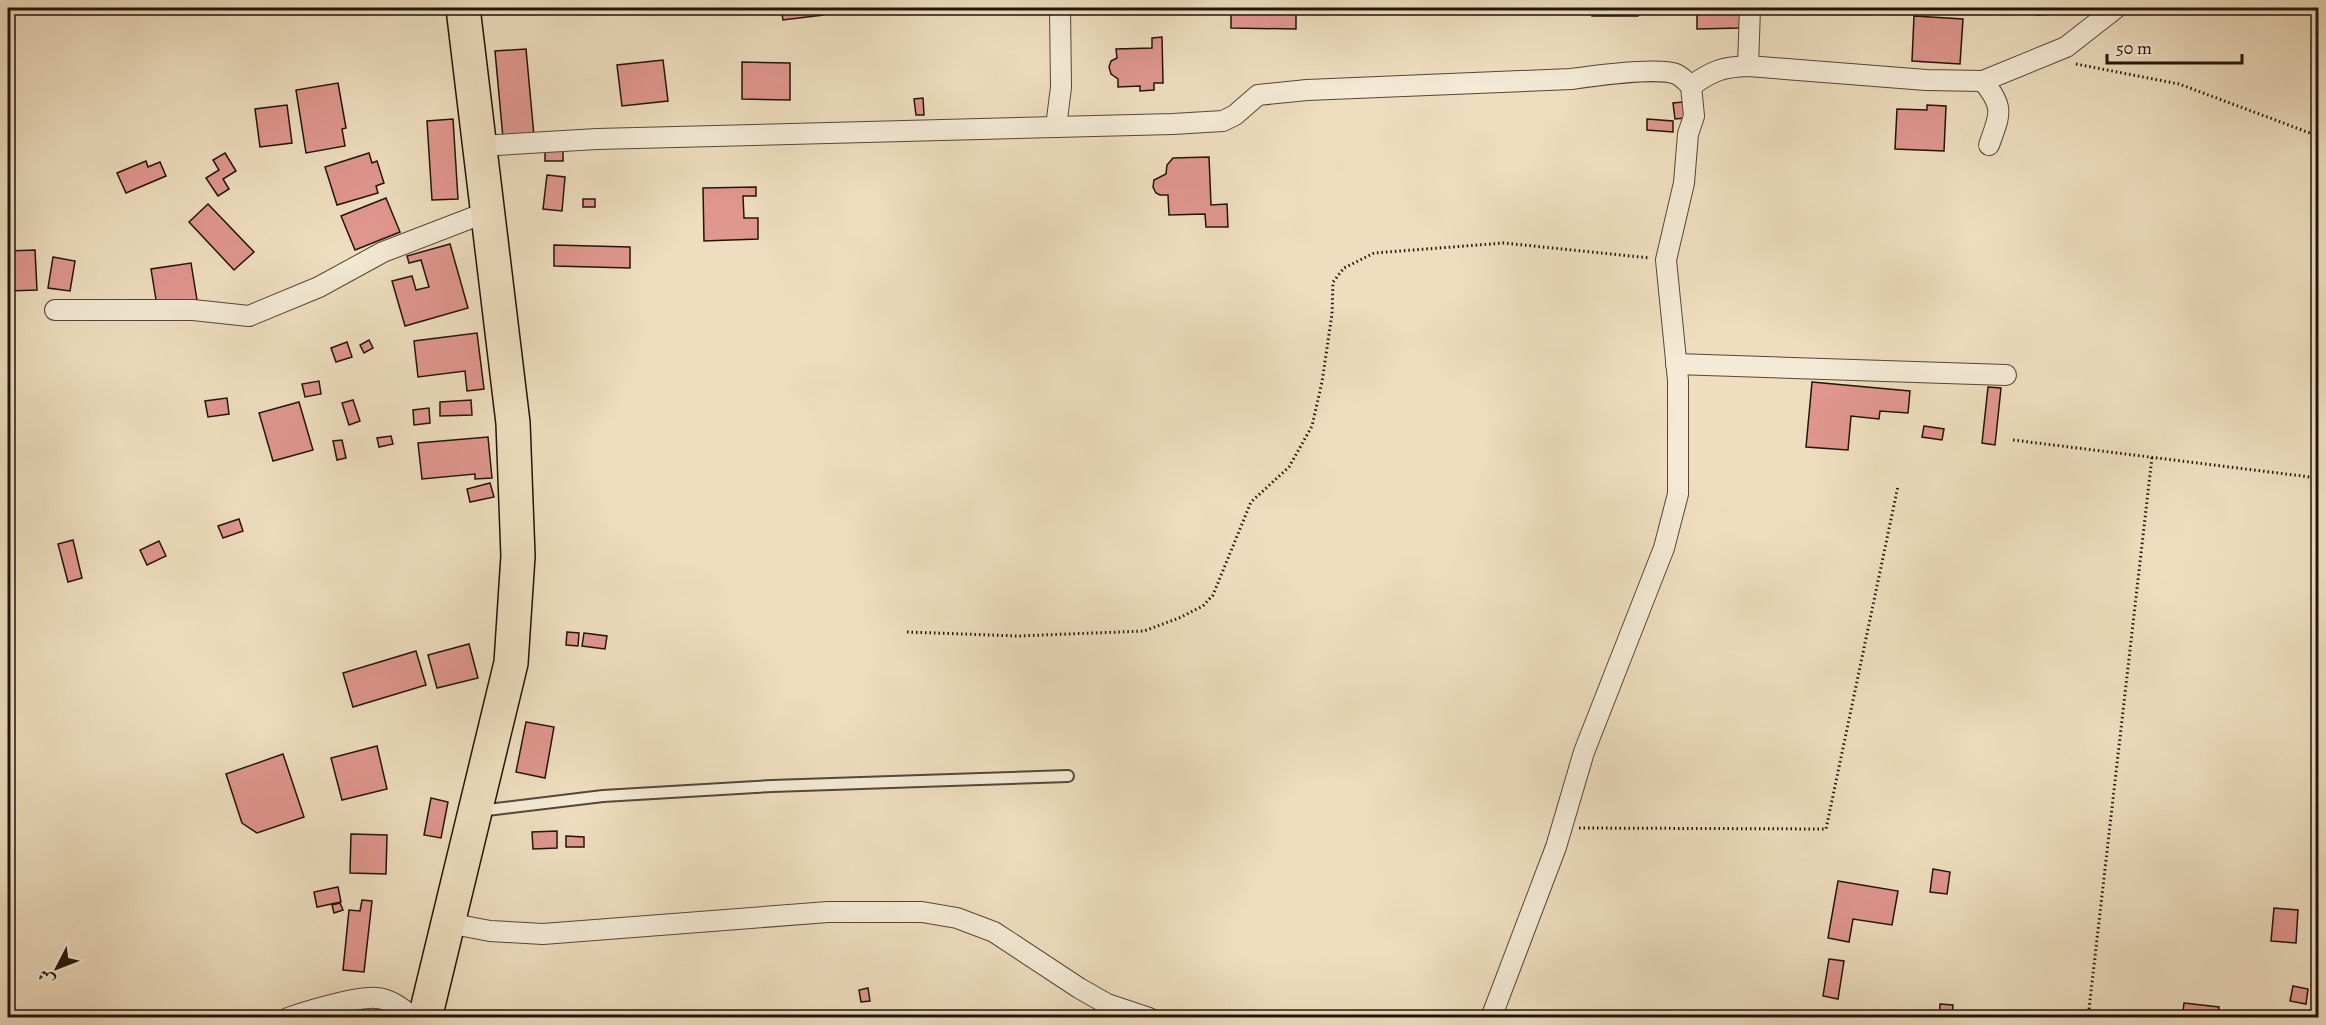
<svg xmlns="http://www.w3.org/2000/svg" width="2326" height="1025" viewBox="0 0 2326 1025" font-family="Alegreya,Amiri,serif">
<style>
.building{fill:#e0978f;stroke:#22140a;stroke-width:1.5}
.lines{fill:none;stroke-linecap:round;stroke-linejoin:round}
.service-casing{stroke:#554637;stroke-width:14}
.minor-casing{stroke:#554637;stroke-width:22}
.trunk-casing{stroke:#22140a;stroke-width:36}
.path{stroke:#22140a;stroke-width:3;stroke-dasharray:1.5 3;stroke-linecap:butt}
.service{stroke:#f4ead5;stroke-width:10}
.minor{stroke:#f4ead5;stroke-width:20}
.trunk{stroke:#eedebf;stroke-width:33}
</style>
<rect width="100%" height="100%" fill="#eedebf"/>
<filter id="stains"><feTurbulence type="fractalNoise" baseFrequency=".00333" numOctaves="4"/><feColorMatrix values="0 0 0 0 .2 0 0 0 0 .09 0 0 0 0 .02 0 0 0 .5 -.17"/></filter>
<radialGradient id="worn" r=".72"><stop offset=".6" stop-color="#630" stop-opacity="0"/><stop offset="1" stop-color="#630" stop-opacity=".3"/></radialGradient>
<g class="building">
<polygon points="741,8 755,8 755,9 742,11"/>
<polygon points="781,8 822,8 823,15 783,20"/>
<polygon points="933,8 971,8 970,11 933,9"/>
<polygon points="1231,8 1296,8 1296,29 1231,28"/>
<rect x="1592" y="8" width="46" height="8"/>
<polygon points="1697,8 1740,8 1740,28 1697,29"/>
<polygon points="2037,8 2053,8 2054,14 2037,15"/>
<polygon points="1914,16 1963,19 1960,64 1912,61"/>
<polygon points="1162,37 1163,83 1154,83 1154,90 1140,91 1140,86 1118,87 1118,79 1111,74 1109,67 1111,61 1117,58 1116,49 1152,48 1152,38"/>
<polygon points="526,49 534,136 503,138 495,51"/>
<polygon points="663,60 668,101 622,106 617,65"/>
<polygon points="742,62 790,63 790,100 742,99"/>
<polygon points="338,83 346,128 342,129 345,146 306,153 296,90"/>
<polygon points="923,98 924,115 916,115 914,99"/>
<polygon points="1683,102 1685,118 1675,119 1673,103"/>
<polygon points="287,105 292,143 260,147 255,109"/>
<polygon points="1927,105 1946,106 1944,151 1895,149 1897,109 1927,110"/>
<polygon points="453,119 458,199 432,200 427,121"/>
<polygon points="1647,119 1673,121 1673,132 1647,130"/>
<polygon points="545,147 563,148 563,161 545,161"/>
<polygon points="225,153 236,171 223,179 229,189 218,196 206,178 219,170 213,160"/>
<polygon points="369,153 372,163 377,161 384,183 376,186 378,193 337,205 325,167"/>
<polygon points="1209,157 1211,205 1227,204 1228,227 1206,227 1205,214 1169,215 1168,195 1160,195 1156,193 1153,187 1154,180 1166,174 1167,165 1173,158"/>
<polygon points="146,161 148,167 160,162 166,176 126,193 117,173"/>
<polygon points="547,175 565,177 562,211 543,209"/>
<polygon points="756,187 756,196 743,196 744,218 758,218 758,239 704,241 703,188"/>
<polygon points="386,198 400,232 355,250 341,216"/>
<rect x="583" y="199" width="12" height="8"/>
<polygon points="208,204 254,252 234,270 189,222"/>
<polygon points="450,244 468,308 405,326 392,281 412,276 416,290 429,287 421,260 409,263 407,256"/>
<polygon points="554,245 630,247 630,268 554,266"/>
<polygon points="35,250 37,290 8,291 8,251"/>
<polygon points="53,257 75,261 70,291 48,288"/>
<polygon points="191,263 197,300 157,306 151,269"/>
<polygon points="477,333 484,389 467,391 465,371 418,377 414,341"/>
<polygon points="369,340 373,348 364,353 360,345"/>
<polygon points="347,342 352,357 336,362 331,348"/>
<polygon points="8,370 12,405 8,406"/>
<polygon points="319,381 321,394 305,397 302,384"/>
<polygon points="1812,382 1910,391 1908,413 1880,411 1879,419 1851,416 1848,450 1806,447"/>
<polygon points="1988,387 2001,388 1995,445 1982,443"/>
<polygon points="227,398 229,414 208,417 205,401"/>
<polygon points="353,400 360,421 349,425 342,403"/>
<polygon points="471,400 472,415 440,416 440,402"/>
<polygon points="299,402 313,450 273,461 259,413"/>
<polygon points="429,408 430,423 414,425 413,410"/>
<polygon points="1924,426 1944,429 1942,440 1922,437"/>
<polygon points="391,436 393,444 379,447 377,438"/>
<polygon points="488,437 492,478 475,479 475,474 422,479 418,443"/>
<polygon points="342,440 346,458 337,460 333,441"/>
<polygon points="490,483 494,497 470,502 467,489"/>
<polygon points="239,519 243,531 223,538 218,526"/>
<polygon points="73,540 82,578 68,582 58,544"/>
<polygon points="159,541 166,556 147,565 140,550"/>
<polygon points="567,632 579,633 578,646 566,645"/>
<polygon points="584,633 607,636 605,649 582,646"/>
<polygon points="469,644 478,678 437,688 428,655"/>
<polygon points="416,651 426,685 353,707 343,673"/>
<polygon points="526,722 554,727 545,778 516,772"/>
<polygon points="377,746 387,789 342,800 331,758"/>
<polygon points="283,754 304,817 257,833 242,823 226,774"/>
<polygon points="431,798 448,802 441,838 424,835"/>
<polygon points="557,831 557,848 533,849 532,832"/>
<polygon points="351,834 387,835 386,874 350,873"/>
<polygon points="566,836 584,837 584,847 566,847"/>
<polygon points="1933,869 1950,872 1947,894 1930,892"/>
<polygon points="1838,881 1898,891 1892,925 1853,919 1849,942 1828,938"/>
<polygon points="338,887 341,902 317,907 314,892"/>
<polygon points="362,900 372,901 364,972 343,970 349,910 360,911"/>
<polygon points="340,903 343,910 334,913 332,905"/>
<polygon points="2274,908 2298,910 2296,943 2271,941"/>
<polygon points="1829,959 1844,961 1838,999 1823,996"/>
<polygon points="2293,986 2308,989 2306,1004 2290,1001"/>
<polygon points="868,988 870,1001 861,1002 859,990"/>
<polygon points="2184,1003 2219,1007 2218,1018 2182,1018"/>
<polygon points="1940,1004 1953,1005 1952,1018 1939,1018"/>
</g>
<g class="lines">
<defs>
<polyline id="service" points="479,811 603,796 772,786 1068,776"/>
<g id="minor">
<polyline points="1748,66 1750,8"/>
<path d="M 1983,81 C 2005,108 2000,114 1989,145"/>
<path d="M 1691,86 C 1712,71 1722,67 1748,66 L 1926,80 L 1983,81 L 2066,47 L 2116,8"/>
<polyline points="1056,127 1061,87 1060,8"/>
<path d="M 479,146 L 597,139 L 1173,124 L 1223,121 L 1235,115 L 1258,95 L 1307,90 L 1571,79 C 1592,76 1658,67 1676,74 C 1681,76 1687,82 1691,86 L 1694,116 L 1688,134 L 1684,183 L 1666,260 L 1678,380 L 1678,494 L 1664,548 L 1584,752 L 1556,847 L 1491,1018"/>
<polyline points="55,310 193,310 249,316 319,287 383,252 487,212"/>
<polyline points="1676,364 2006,375"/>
<polyline points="448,923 490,931 543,934 828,912 922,912 957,918 994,932 1079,988 1107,1004 1149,1018"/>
<path d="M 288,1018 C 307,1011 358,996 377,998 C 391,999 404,1010 414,1018"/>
</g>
<polyline id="trunk" points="425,1018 511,663 518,556 513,423 463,8"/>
</defs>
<use href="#service" class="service-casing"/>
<use href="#minor" class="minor-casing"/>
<use href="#trunk" class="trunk-casing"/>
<g class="path">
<polyline points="2076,64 2179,84 2318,136"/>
<polyline points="2013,440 2318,478"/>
<polyline points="907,632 1018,636 1144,631 1179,618 1203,606 1213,595 1251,502 1289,467 1312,426 1322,382 1332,314 1333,282 1344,268 1374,253 1504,243 1650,258"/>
<polyline points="1579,828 1826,829 1898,486"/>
<polyline points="2088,1018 2152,457"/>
</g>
<use href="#service" class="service"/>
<use href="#minor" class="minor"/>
<use href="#trunk" class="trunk"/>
</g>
<rect width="2326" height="1025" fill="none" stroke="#eedebf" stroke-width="30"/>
<rect x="9" y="9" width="2308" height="1007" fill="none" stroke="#22140a" stroke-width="3"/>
<rect x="15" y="15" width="2296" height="995" fill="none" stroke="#22140a" stroke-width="1.5"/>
<g transform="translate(57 968) rotate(228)" stroke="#f4ead5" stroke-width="4.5" paint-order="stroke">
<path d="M0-4.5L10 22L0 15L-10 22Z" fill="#22140a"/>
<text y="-9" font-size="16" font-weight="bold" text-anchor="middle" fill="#22140a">ش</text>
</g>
<path d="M2107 54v9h135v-9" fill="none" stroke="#22140a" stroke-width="3"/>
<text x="2116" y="54" font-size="18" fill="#22140a" stroke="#f4ead5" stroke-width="4.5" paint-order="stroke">50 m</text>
<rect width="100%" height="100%" filter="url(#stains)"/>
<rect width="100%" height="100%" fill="url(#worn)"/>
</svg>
